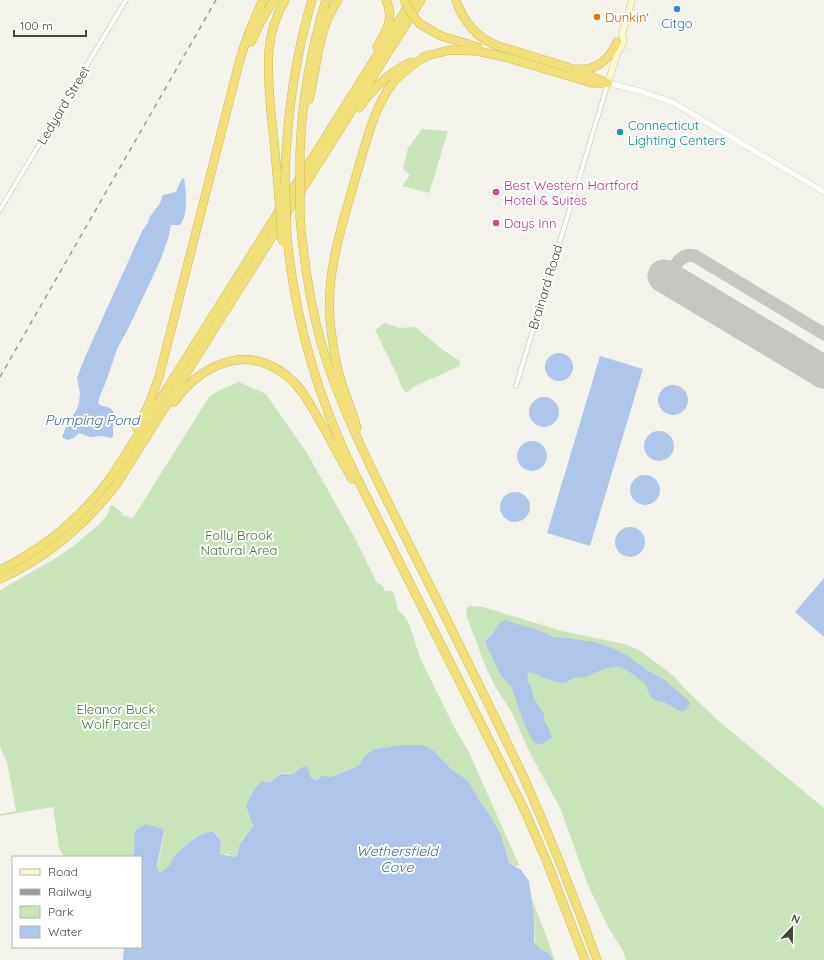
<svg xmlns="http://www.w3.org/2000/svg" width="824" height="960" viewBox="0 0 824 960" font-family="Quicksand,sans-serif">
<style>
.green{fill:#c8e4b8}
.water{fill:#aec6ea}
.lines{fill:none;stroke-linecap:round;stroke-linejoin:round}
.taxiway{stroke:#c6c6c2;stroke-width:13}
.runway{stroke:#c6c6c2;stroke-width:33}
.minor-casing{stroke:#bfbcae;stroke-width:5}
.tertiary-casing{stroke:#bfbcae;stroke-width:6}
.secondary-casing{stroke:#c9c69b;stroke-width:7}
.motorway-casing{stroke:#d0b84a;stroke-width:9}
.minor{stroke:#fff;stroke-width:4}
.tertiary{stroke:#fff;stroke-width:5.5}
.secondary{stroke:#faf8cf;stroke-width:6}
.motorway{stroke:#f1e07a;stroke-width:8}
.rail{stroke:#999;stroke-width:1.5;stroke-dasharray:5 5;stroke-linecap:butt}
.motorway-bridge-casing{stroke:#d0b84a;stroke-width:9;stroke-linecap:butt}
.motorway-bridge{stroke:#f1e07a;stroke-width:8}
.shop-dot{fill:#3f7fe0;stroke:#fff;stroke-width:1.5}
.food-dot{fill:#e8710a;stroke:#fff;stroke-width:1.5}
.culture-dot{fill:#0f9aa8;stroke:#fff;stroke-width:1.5}
.hotel-dot{fill:#d1479c;stroke:#fff;stroke-width:1.5}
.labels{text-anchor:middle;dominant-baseline:central;stroke-width:4;stroke-linejoin:round;paint-order:stroke}
.food-label{font-size:13px;fill:#c56008;stroke:#fff;text-anchor:start}
.shop-label{font-size:13px;fill:#366cbe;stroke:#fff}
.street-label{font-size:13px;fill:#48453a;stroke:#fff}
.culture-label{font-size:13px;fill:#0d838f;stroke:#fff;text-anchor:start}
.hotel-label{font-size:13px;fill:#b23c85;stroke:#fff;text-anchor:start}
.park-label{font-size:13px;fill:#3e7531;stroke:#fff}
.water-label{font-size:14px;font-style:italic;fill:#3c67ab;stroke:#fff}
</style>
<rect width="100%" height="100%" fill="#f4f3eb"/>
<g class="green">
<polygon points="422,129 448,131 429,193 402,186 410,175 403,169 408,148"/>
<polygon points="384,323 400,328 415,327 443,350 460,361 460,366 413,387 407,393 402,388 397,375 375,330"/>
<path d="M 239,382 L 266,394 L 307,453 L 356,540 L 377,583 L 382,585 L 385,591 L 391,591 L 394,593 L 398,610 L 405,617 L 409,624 L 421,660 L 454,727 L 468,750 L 519,865 L 516,866 L 509,863 L 501,835 L 490,815 L 481,803 L 468,781 L 451,769 L 435,752 L 425,746 L 402,745 L 375,749 L 365,755 L 360,764 L 356,767 L 331,777 L 320,777 L 316,780 L 311,776 L 309,772 L 299,769 L 293,774 L 284,773 L 278,775 C 273,783 270,782 262,781 L 255,788 L 246,807 L 251,820 L 253,826 L 242,839 L 238,855 L 233,857 L 227,854 L 220,854 L 221,841 L 215,832 C 205,830 180,847 175,856 C 170,863 169,868 161,872 L 158,871 L 157,868 L 164,834 L 161,828 L 146,824 L 134,835 L 135,842 L 133,857 L 64,857 L 59,848 L 53,807 L 0,816 L 0,814 L 16,811 L 7,762 L 0,747 L 0,590 L 56,558 L 72,547 L 96,527 L 106,517 L 111,505 C 115,505 118,510 122,512 L 122,515 L 133,518 L 209,397 L 218,391 Z"/>
<polygon points="470,606 483,607 562,631 624,644 639,650 674,676 684,688 720,722 824,808 824,960 626,960 623,951 608,927 587,883 561,810 553,795 531,755 511,711 496,688 487,670 466,615 467,608"/>
<polygon points="531,896 555,960 553,960 549,953 540,949 535,943 534,918"/>
</g>
<g class="water">
<path d="M 184,178 C 186,188 189,219 179,225 L 171,225 L 168,239 L 160,261 L 129,327 L 117,349 L 107,379 L 100,396 L 98,403 C 102,408 109,405 113,411 L 113,436 L 112,438 L 100,436 L 90,437 L 79,433 L 74,438 L 67,440 L 62,437 L 66,427 L 58,423 L 60,417 L 71,419 L 77,409 L 79,402 L 80,393 L 77,378 L 85,357 L 142,231 L 148,223 L 149,218 L 160,203 L 163,195 L 176,192 L 181,180 Z"/>
<circle cx="559" cy="367" r="14"/>
<polygon points="600,356 643,369 590,546 547,533"/>
<circle cx="673" cy="400" r="15"/>
<circle cx="544" cy="412" r="15"/>
<circle cx="659" cy="446" r="15"/>
<circle cx="532" cy="456" r="15"/>
<circle cx="645" cy="490" r="15"/>
<circle cx="515" cy="507" r="15"/>
<circle cx="630" cy="542" r="15"/>
<polygon points="824,578 824,637 795,612"/>
<path d="M 506,620 L 522,626 L 532,628 L 554,637 L 567,638 L 594,642 L 614,649 L 628,656 L 647,670 L 665,680 L 670,685 L 688,700 L 690,703 C 683,720 675,706 666,703 C 661,701 656,702 652,698 C 648,694 648,688 645,684 C 643,681 627,670 623,668 C 612,662 593,675 582,678 C 580,678 576,677 574,678 C 570,679 567,683 562,683 C 554,683 539,675 531,672 L 528,673 L 527,680 L 532,689 L 534,699 L 544,713 L 544,720 L 549,729 L 552,738 C 548,740 542,745 537,744 C 529,742 516,700 513,691 L 510,685 L 501,676 L 486,644 L 486,640 C 489,638 492,635 494,632 C 498,626 498,622 506,620 Z"/>
<path d="M 402,745 L 422,745 L 428,747 L 435,752 L 451,769 L 468,781 L 481,803 L 490,815 L 501,835 L 509,863 L 521,870 L 529,881 L 534,918 L 534,942 L 540,949 L 549,953 L 553,960 L 123,960 L 124,947 L 141,947 L 141,857 L 133,857 L 135,842 L 134,835 L 137,829 L 146,824 L 161,828 L 164,831 L 157,865 L 158,871 L 161,872 C 170,868 171,860 177,853 C 183,846 205,829 214,832 L 221,841 L 220,854 L 235,857 L 238,854 C 239,841 246,836 253,826 L 251,820 L 246,806 L 255,788 L 262,781 L 271,782 L 280,774 L 293,774 L 300,768 L 307,766 C 310,772 309,779 317,780 L 321,776 L 331,777 L 356,767 L 360,764 L 365,755 L 375,749 Z"/>
</g>
<g class="lines">
<path class="taxiway" d="M 668,278 C 674,267 680,252 695,256 L 824,334"/>
<polyline class="runway" points="664,276 824,372"/>
<defs>
<g id="minor">
<polyline points="0,210 126,0"/>
<polyline points="516,386 608,83"/>
</g>
<polyline id="tertiary" points="608,83 643,92 672,102 824,192"/>
<polyline id="secondary" points="608,83 618,51 621,48 624,41 622,34 632,0"/>
<g id="motorway">
<path d="M 456,0 C 463,21 477,38 498,46 L 564,66 L 605,82"/>
<polyline points="420,24 441,36 478,47"/>
<polyline points="251,42 261,21 274,0"/>
<path d="M 377,47 C 386,31 395,18 386,0"/>
<polyline points="423,57 450,50 477,51 505,57 592,83 608,83"/>
<path d="M 577,69 C 597,71 609,60 617,42"/>
<path d="M 309,100 C 317,67 318,28 338,0"/>
<path d="M 359,108 C 372,89 390,72 411,62"/>
<path d="M 300,152 C 302,100 311,49 326,0"/>
<path d="M 285,175 C 287,116 295,57 312,0"/>
<path d="M 278,186 C 276,162 274,138 271,113 C 268,72 263,37 285,0"/>
<path d="M 300,217 C 304,264 311,311 325,356 C 339,400 358,441 378,482 C 400,527 423,572 445,616 C 472,671 499,725 525,780 C 551,839 575,899 597,960"/>
<path d="M 287,237 C 295,319 317,396 353,470 L 524,809 L 547,862 L 585,960"/>
<path d="M 174,402 C 187,384 203,370 224,363 C 254,352 285,368 303,393 C 311,405 318,418 325,430 C 334,447 343,462 352,479"/>
<polyline points="137,428 149,404 159,377 240,59 249,32 263,0"/>
<path d="M 357,428 C 352,410 344,392 339,374 C 334,356 332,339 330,320 C 326,270 343,223 356,176 C 365,146 372,114 389,88 C 399,74 413,64 428,55"/>
<path d="M 0,570 C 45,548 83,516 112,476 L 412,0"/>
<path d="M 0,579 C 46,558 85,525 116,485 L 421,0"/>
</g>
</defs>
<use href="#minor" class="minor-casing"/>
<use href="#tertiary" class="tertiary-casing"/>
<use href="#secondary" class="secondary-casing"/>
<use href="#motorway" class="motorway-casing"/>
<use href="#minor" class="minor"/>
<use href="#tertiary" class="tertiary"/>
<use href="#secondary" class="secondary"/>
<use href="#motorway" class="motorway"/>
<polyline class="rail" points="0,377 216,0"/>
<defs>
<g id="motorway-bridge">
<polyline points="404,0 411,13 420,24"/>
<polyline points="300,152 300,217"/>
<polyline points="285,175 287,237"/>
<polyline points="278,186 282,239 284,243"/>
</g>
</defs>
<use href="#motorway-bridge" class="motorway-bridge-casing"/>
<use href="#motorway-bridge" class="motorway-bridge"/>
</g>
<circle class="shop-dot" cx="677" cy="9" r="4"/>
<circle class="food-dot" cx="597" cy="17" r="4"/>
<circle class="culture-dot" cx="620" cy="132" r="4"/>
<g class="hotel-dot">
<circle cx="496" cy="192" r="4"/>
<circle cx="496" cy="223" r="4"/>
</g>
<g class="labels">
<g class="food-label">
<text x="605" y="17">Dunkin'</text>
</g>
<g class="shop-label">
<text x="677" y="23">Citgo</text>
</g>
<g class="street-label">
<text transform="translate(63 105) rotate(-59)">Ledyard Street</text>
<text transform="translate(545 287) rotate(-73)">Brainard Road</text>
</g>
<g class="culture-label">
<text x="628" y="125">Connecticut<tspan x="628" dy="15">Lighting Centers</tspan></text>
</g>
<g class="hotel-label">
<text x="504" y="185">Best Western Hartford<tspan x="504" dy="15">Hotel &amp; Suites</tspan></text>
<text x="504" y="223">Days Inn</text>
</g>
<g class="park-label">
<text x="239" y="535">Folly Brook<tspan x="239" dy="15">Natural Area</tspan></text>
<text x="116" y="709">Eleanor Buck<tspan x="116" dy="15">Wolf Parcel</tspan></text>
</g>
<g class="water-label">
<text x="92" y="420">Pumping Pond</text>
<text x="397" y="851">Wethersfield<tspan x="397" dy="16">Cove</tspan></text>
</g>
</g>
<rect x="12" y="856" width="130" height="92" fill="#ffffff" stroke="#b6b5b0"/>
<rect x="20" y="869" width="20" height="6" fill="#faf8cf" stroke="#b6b5b0"/>
<text x="48" y="876" font-size="12" fill="#48453a">Road</text>
<rect x="20" y="889" width="20" height="6" fill="#999999" stroke="#b6b5b0"/>
<text x="48" y="896" font-size="12" fill="#48453a">Railway</text>
<rect x="20" y="906" width="20" height="12" fill="#c8e4b8" stroke="#b6b5b0"/>
<text x="48" y="916" font-size="12" fill="#48453a">Park</text>
<rect x="20" y="926" width="20" height="12" fill="#aec6ea" stroke="#b6b5b0"/>
<text x="48" y="936" font-size="12" fill="#48453a">Water</text>
<g transform="translate(792 928) rotate(22)" stroke="#ffffff" stroke-width="3" paint-order="stroke">
<path d="M0-3L7 15L0 10L-7 15Z" fill="#48453a"/>
<text y="-6" font-size="11" font-weight="bold" text-anchor="middle" fill="#48453a">N</text>
</g>
<path d="M14 30v6h72v-6" fill="none" stroke="#48453a" stroke-width="2"/>
<text x="20" y="30" font-size="12" fill="#48453a" stroke="#ffffff" stroke-width="3" paint-order="stroke">100 m</text>
</svg>
